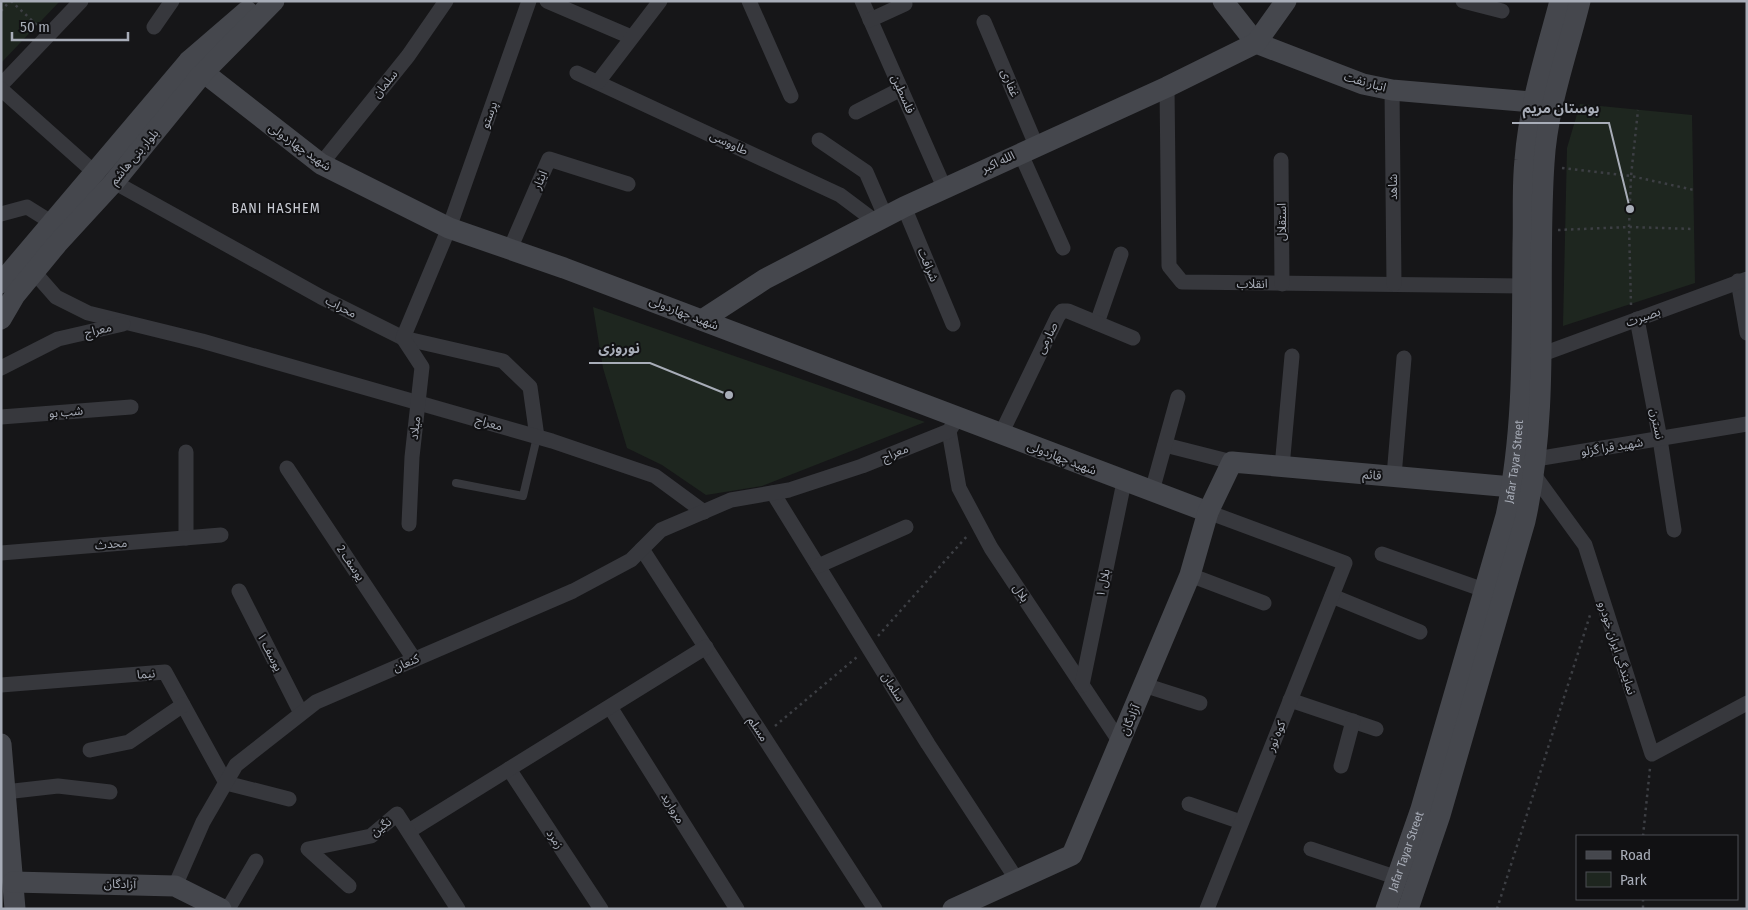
<svg xmlns="http://www.w3.org/2000/svg" width="1748" height="910" viewBox="0 0 1748 910" font-family="'Fira Sans Condensed','Noto Sans Arabic',sans-serif">
<style>
.green{fill:#1e261f}
.lines{fill:none;stroke-linecap:round;stroke-linejoin:round}
.path{stroke:#3d3f44;stroke-width:2.5;stroke-dasharray:2.5 4;stroke-linecap:butt}
.lane{stroke:#37383d;stroke-width:8}
.street{stroke:#37383d;stroke-width:15}
.secondary{stroke:#45474d;stroke-width:21}
.labels{text-anchor:middle;dominant-baseline:central;stroke-width:4;stroke-linejoin:round;paint-order:stroke}
.street-label{font-size:12px;fill:#a8adb8;stroke:#111113}
.neighbourhood-label{font-size:14px;letter-spacing:1px;fill:#c9ccd4;stroke:#111113}
.leader{fill:none;stroke:#a8adb8;stroke-width:2}
.callout-dot{fill:#a8adb8;stroke:#111113;stroke-width:2}
.callout-label{font-size:14px;text-anchor:middle;font-weight:bold;fill:#a8adb8;stroke:#111113;stroke-width:4;stroke-linejoin:round;paint-order:stroke}
</style>
<rect width="100%" height="100%" fill="#161618"/>
<g class="green">
<polygon points="1,1 60,1 1,63"/>
<polygon points="1580,104 1692,115 1695,283 1563,326 1567,148"/>
<polygon points="593,307 925,422 762,486 706,495 662,465 627,448 603,368"/>
</g>
<g class="lines">
<g class="path">
<polyline points="11,1 38,26"/>
<polyline points="1,11 10,1"/>
<polyline points="1562,168 1631,176 1694,190"/>
<polyline points="1558,230 1629,227 1694,229"/>
<polyline points="1631,305 1629,227 1631,176 1638,110"/>
<polyline points="878,636 968,535"/>
<polyline points="775,726 857,657"/>
<polyline points="1643,836 1650,768"/>
<polyline points="1643,899 1643,909"/>
<polyline points="1497,909 1591,612"/>
</g>
<polyline class="lane" points="456,483 523,496 537,437"/>
<g class="street">
<polyline points="547,1 631,37"/>
<polyline points="749,1 791,96"/>
<polyline points="862,1 944,187"/>
<polyline points="1463,1 1502,11"/>
<polyline points="870,20 905,4"/>
<polyline points="984,22 1036,145"/>
<polyline points="154,27 172,1"/>
<polyline points="577,73 840,195 876,222"/>
<polyline points="598,82 660,1"/>
<polyline points="1,85 81,1"/>
<polyline points="1167,87 1169,266 1182,282 1523,286"/>
<polyline points="1,89 94,172"/>
<polyline points="1392,90 1394,284"/>
<polyline points="856,112 901,89"/>
<polyline points="819,140 866,172 886,218"/>
<polyline points="1020,152 1063,248"/>
<polyline points="1281,160 1282,284"/>
<polyline points="321,164 408,56 446,1"/>
<polyline points="114,182 321,297 403,338 503,361 530,387 537,437"/>
<polyline points="904,207 953,324"/>
<polyline points="1,214 27,207 51,222"/>
<polyline points="510,249 549,159 628,184"/>
<polyline points="34,272 56,297 88,313 202,341 552,441 655,476 704,512"/>
<polyline points="1738,281 1747,333"/>
<polyline points="1637,319 1660,439 1674,530"/>
<polyline points="1097,323 1121,254"/>
<polyline points="1540,355 1747,279"/>
<polyline points="1,368 58,339 123,324"/>
<polyline points="1,417 131,407"/>
<polyline points="949,431 959,488 991,548 1120,742"/>
<polyline points="1001,434 1058,316 1062,311 1068,311 1133,338"/>
<polyline points="1165,445 1232,462"/>
<polyline points="186,452 186,538"/>
<polyline points="1536,459 1747,424"/>
<polyline points="1282,467 1292,356"/>
<polyline points="287,468 414,659"/>
<polyline points="1534,475 1585,545 1652,754 1747,703"/>
<polyline points="1394,476 1404,358"/>
<polyline points="1152,491 1178,397"/>
<polyline points="773,493 928,744 1017,880"/>
<polyline points="409,524 412,457 422,367 403,338 449,228 529,1"/>
<polyline points="642,549 875,909"/>
<polyline points="1,553 221,535"/>
<polyline points="1382,554 1484,590"/>
<polyline points="818,566 906,527"/>
<polyline points="1190,575 1264,603"/>
<polyline points="239,591 301,713"/>
<polyline points="1332,596 1420,632"/>
<polyline points="1,685 165,672 226,783 289,799"/>
<polyline points="1082,685 1124,482"/>
<polyline points="1144,685 1200,703"/>
<polyline points="1290,700 1376,729"/>
<polyline points="610,707 737,909"/>
<polyline points="90,750 129,742 183,705"/>
<polyline points="1341,766 1353,721"/>
<polyline points="509,769 601,909"/>
<polyline points="5,792 58,786 110,792"/>
<polyline points="1189,804 1241,822"/>
<polyline points="409,831 706,647"/>
<polyline points="1311,849 1398,878"/>
<polyline points="175,886 203,822 236,765 316,702 573,591 631,560 661,530 731,500 789,490 862,466 949,431 958,417"/>
<polyline points="349,886 308,849 371,836 397,814 458,909"/>
<polyline points="228,909 256,861"/>
<polyline points="1207,909 1345,563 1208,512"/>
</g>
<g class="secondary">
<polyline points="1223,1 1256,43 1363,84 1392,90 1532,102 1546,107"/>
<polyline points="189,61 321,164 449,228 564,268 1208,512"/>
<polyline points="1,283 189,61 247,11"/>
<polyline points="1,319 15,295 57,244 114,182 202,74 274,1"/>
<polyline points="702,320 765,279 904,207 1167,87 1256,43 1286,1"/>
<polyline points="1,744 15,909"/>
<polyline points="13,882 175,886 221,909"/>
<polyline points="953,909 1072,855 1190,575 1208,512 1232,462 1512,487"/>
<path id="s1" d="M 1386,909 L 1421,809 L 1506,516 C 1525,428 1522,334 1523,244 C 1524,216 1522,188 1525,160 C 1529,106 1546,54 1560,1"/>
<path d="M 1408,909 L 1440,815 L 1525,521 C 1551,404 1536,282 1544,163 C 1547,108 1567,54 1580,1"/>
</g>
</g>
<g class="labels">
<g class="street-label">
<text transform="translate(1365 82) rotate(16)">انبار نفت</text>
<text transform="translate(1010 83) rotate(67)">غفاری</text>
<text transform="translate(385 84) rotate(-51)">سلمان</text>
<text transform="translate(903 94) rotate(66)">فلسطین</text>
<text transform="translate(489 115) rotate(-70)">پرستو</text>
<text transform="translate(729 143) rotate(25)">طاووسی</text>
<text transform="translate(300 147) rotate(35)">شهید چهاردولی</text>
<text transform="translate(134 157) rotate(-50)">بلوار بنی هاشم</text>
<text transform="translate(998 162) rotate(-25)">الله اکبر</text>
<text transform="translate(540 180) rotate(-67)">ایثار</text>
<text transform="translate(1393 187) rotate(-90)">شاهد</text>
<text transform="translate(1282 222) rotate(-90)">استقلال</text>
<text transform="translate(928 265) rotate(67)">شرافت</text>
<text x="1252" y="284">انقلاب</text>
<text transform="translate(341 307) rotate(27)">محراب</text>
<text transform="translate(684 313) rotate(21)">شهید چهاردولی</text>
<text transform="translate(1643 317) rotate(-20)">بصیرت</text>
<text transform="translate(98 330) rotate(-13)">معراج</text>
<text transform="translate(1047 338) rotate(-64)">صارمی</text>
<text transform="translate(66 412) rotate(-5)">شب بو</text>
<text transform="translate(489 423) rotate(16)">معراج</text>
<text transform="translate(1657 424) rotate(79)">نسترن</text>
<text transform="translate(415 428) rotate(-83)">میلاد</text>
<text transform="translate(1612 447) rotate(-9)">شهید قرا گزلو</text>
<text transform="translate(895 453) rotate(-22)">معراج</text>
<text transform="translate(1062 458) rotate(21)">شهید چهاردولی</text>
<text stroke="none"><textPath href="#s1" startOffset="466">Jafar Tayar Street</textPath></text>
<text transform="translate(1372 475) rotate(5)">قائم</text>
<text transform="translate(111 544) rotate(-5)">محدث</text>
<text transform="translate(351 563) rotate(56)">یوسف 2</text>
<text transform="translate(1103 583) rotate(-78)">بلال ۱</text>
<text transform="translate(1021 593) rotate(56)">بلال</text>
<text transform="translate(1617 648) rotate(72)">نمایندگی ایران خودرو</text>
<text transform="translate(270 652) rotate(63)">یوسف ۱</text>
<text transform="translate(406 663) rotate(-23)">کنعان</text>
<text transform="translate(146 674) rotate(-5)">نیما</text>
<text transform="translate(893 687) rotate(58)">سلمان</text>
<text transform="translate(1130 720) rotate(-67)">آزادگان</text>
<text transform="translate(758 729) rotate(57)">مسلم</text>
<text transform="translate(1276 736) rotate(-68)">کوه نور</text>
<text transform="translate(673 808) rotate(58)">مروارید</text>
<text transform="translate(381 827) rotate(-37)">نگین</text>
<text transform="translate(555 839) rotate(57)">زمرد</text>
<text stroke="none"><textPath href="#s1" startOffset="61">Jafar Tayar Street</textPath></text>
<text transform="translate(120 884) rotate(1)">آزادگان</text>
</g>
<g class="neighbourhood-label">
<text x="276" y="208">BANI HASHEM</text>
</g>
</g>
<path class="leader" d="M1630 209L1609 123H1512M729 395L650 363H589"/>
<g class="callout-dot">
<circle cx="1630" cy="209" r="5"/>
<circle cx="729" cy="395" r="5"/>
</g>
<g class="callout-label">
<text x="1561" y="113">بوستان مریم</text>
<text x="619" y="353">نوروزی</text>
</g>
<rect width="1748" height="910" fill="none" stroke="#a8adb8" stroke-width="5"/>
<rect x="1576" y="835" width="162" height="65" fill="#111113" stroke="#4d4f55"/>
<rect x="1586" y="851" width="25" height="8" fill="#45474d" stroke="#4d4f55"/>
<text x="1620" y="860" font-size="15" fill="#a8adb8">Road</text>
<rect x="1586" y="872" width="25" height="15" fill="#1e261f" stroke="#4d4f55"/>
<text x="1620" y="885" font-size="15" fill="#a8adb8">Park</text>
<path d="M12 32v8h116v-8" fill="none" stroke="#a8adb8" stroke-width="2.5"/>
<text x="20" y="32" font-size="15" fill="#a8adb8" stroke="#111113" stroke-width="4" paint-order="stroke">50 m</text>
</svg>
